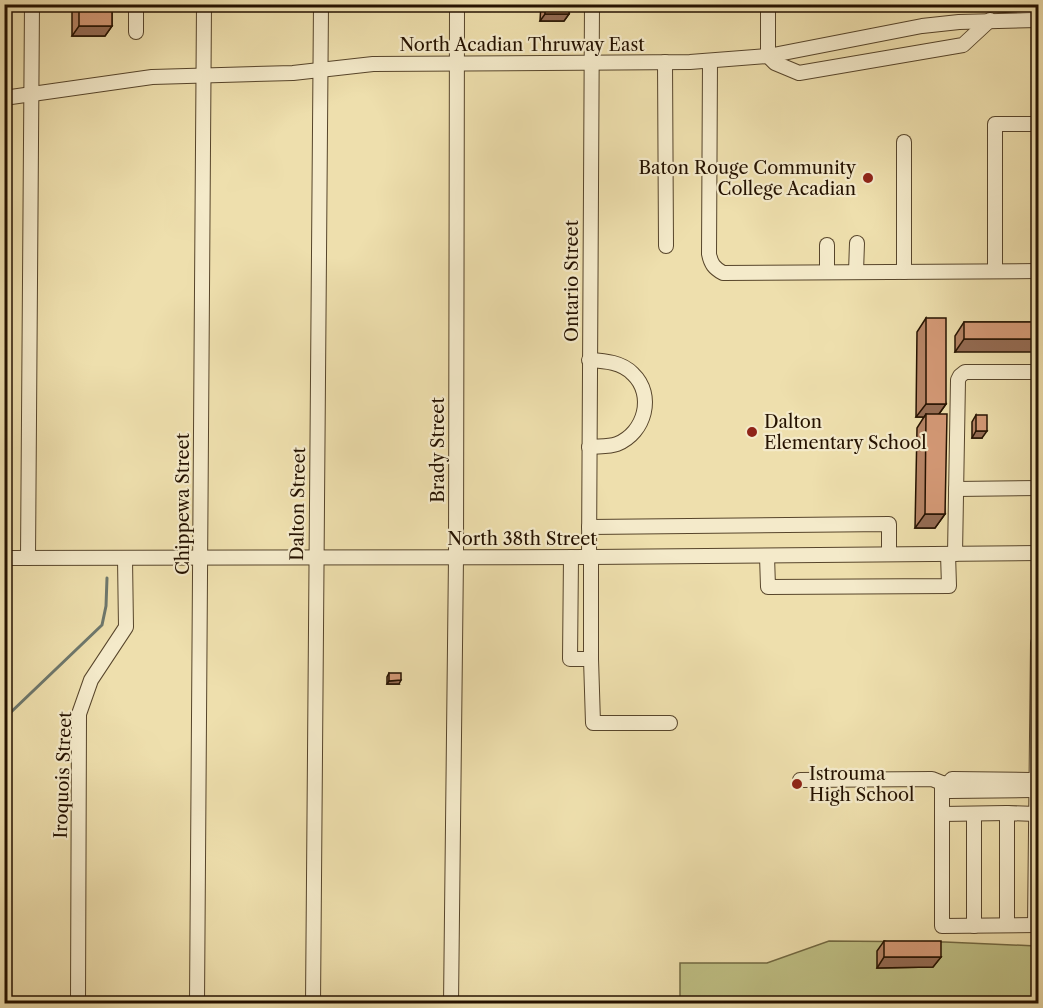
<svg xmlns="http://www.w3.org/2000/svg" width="1043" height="1008" viewBox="0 0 1043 1008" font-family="'Libre Caslon Text',serif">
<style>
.green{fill:#bfc085;stroke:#726942;stroke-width:1.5}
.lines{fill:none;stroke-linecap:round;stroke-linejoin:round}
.stream{stroke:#6d776c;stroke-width:3}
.minor-casing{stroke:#57452b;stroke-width:16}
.minor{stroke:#f4eaca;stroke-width:14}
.wall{fill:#b68465;stroke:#251200;stroke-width:1.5}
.shaded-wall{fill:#946b53;stroke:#251200;stroke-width:1.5}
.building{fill:#d49976;stroke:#251200;stroke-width:1.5}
.poi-dot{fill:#8f2418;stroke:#f4eaca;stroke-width:2}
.labels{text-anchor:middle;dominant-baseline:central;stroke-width:4.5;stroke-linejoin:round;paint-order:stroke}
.street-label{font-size:18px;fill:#251200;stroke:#f4eaca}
.poi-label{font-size:18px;fill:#251200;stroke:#f4eaca;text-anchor:start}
</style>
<rect width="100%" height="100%" fill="#eedfad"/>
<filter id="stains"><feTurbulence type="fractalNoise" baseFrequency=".00333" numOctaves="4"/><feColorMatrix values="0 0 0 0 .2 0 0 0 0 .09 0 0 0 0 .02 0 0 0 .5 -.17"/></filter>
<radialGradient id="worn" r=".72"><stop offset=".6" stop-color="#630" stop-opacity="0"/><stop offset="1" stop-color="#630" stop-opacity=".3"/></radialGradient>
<polygon class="green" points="829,941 945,942 1036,946 1038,948 1038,1003 680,1003 680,963 767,963"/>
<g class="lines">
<polyline class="stream" points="4,955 9,714 102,625 106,606 107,578"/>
<defs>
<g id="minor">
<polyline points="768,4 768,56 775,63 799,73 963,45 990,20"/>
<polyline points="989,4 1038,7"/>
<polyline points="136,32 136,4"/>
<path d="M 710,61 L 709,254 C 711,264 714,268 723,273 L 1038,271"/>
<polyline points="665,62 666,246"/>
<polyline points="4,98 152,77 293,73 373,64 690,62 768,56 922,26 959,22 1038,20"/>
<polyline points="827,245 827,272"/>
<polyline points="995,271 995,124 1038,124"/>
<polyline points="856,272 857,243"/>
<polyline points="904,272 904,142"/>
<path d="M 589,447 C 598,446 609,447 617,444 C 645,433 655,395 633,374 C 622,362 605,361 589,360"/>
<polyline points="956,489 1038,488"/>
<polyline points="589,527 889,524 889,554"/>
<polyline points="955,554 958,380 960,376 965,372 1038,372"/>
<polyline points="767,556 768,587 949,586 948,554"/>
<polyline points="571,557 570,659 591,659 591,557"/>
<polyline points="589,557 592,4"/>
<polyline points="4,558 591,557 1038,553"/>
<polyline points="28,558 32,4"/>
<polyline points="591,659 593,723 670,723"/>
<polyline points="800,780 932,779 947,785"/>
<polyline points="942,783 942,926 1038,925"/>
<polyline points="1036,785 1032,790 950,791 947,785 952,779 1031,780 1038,785"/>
<polyline points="942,814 1007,813"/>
<polyline points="1007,925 1007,813 1036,814"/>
<polyline points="1035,925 1038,643"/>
<polyline points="974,926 974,814"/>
<polyline points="78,1004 79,714 91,680 126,627 125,559"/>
<polyline points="197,1004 204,4"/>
<polyline points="313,1004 321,4"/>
<polyline points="451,1004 456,557 457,4"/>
</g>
</defs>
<use href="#minor" class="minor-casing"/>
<use href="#minor" class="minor"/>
</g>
<g class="wall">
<polygon points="72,4 112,4 112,26 105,36 72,36"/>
<polygon points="541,4 569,4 569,14 564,21 540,21"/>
<polygon points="926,318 946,404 939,414 945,514 935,528 915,528 917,428 924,417 916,417 917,332"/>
<polygon points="964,322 1038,322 955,352 955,336"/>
<polygon points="976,415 982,438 972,438 972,422"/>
<polygon points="389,673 399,684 387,684 387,677"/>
<polygon points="884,941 941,957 933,967 877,968 877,951"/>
</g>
<g class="shaded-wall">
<polygon points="545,14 569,14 564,21 540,21"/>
<polygon points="79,26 112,26 105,36 72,36"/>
<polygon points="964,339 1038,339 1038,352 955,352"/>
<polygon points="926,404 946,404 936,418 926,414 924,417 916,417"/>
<polygon points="976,431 987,431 982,438 972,438"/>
<polygon points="925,514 945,514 935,528 915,528"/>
<polygon points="401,680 399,684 387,684 389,681"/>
<polygon points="884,957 941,957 933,967 877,968"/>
</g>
<g class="building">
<rect x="79" y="4" width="33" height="22"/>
<rect x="545" y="4" width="24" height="10"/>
<rect x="926" y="318" width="20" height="86"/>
<rect x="964" y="322" width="74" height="17"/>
<polygon points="926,414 947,414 945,514 925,514"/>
<rect x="976" y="415" width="11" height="16"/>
<polygon points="389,673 401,673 401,680 389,681"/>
<rect x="884" y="941" width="57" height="16"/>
</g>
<g class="poi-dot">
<circle cx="868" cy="178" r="6"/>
<circle cx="752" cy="432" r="6"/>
<circle cx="797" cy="784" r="6"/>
</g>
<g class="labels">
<g class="street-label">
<text x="522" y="45">North Acadian Thruway East</text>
<text transform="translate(572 281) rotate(-90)">Ontario Street</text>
<text transform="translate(438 450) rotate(-90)">Brady Street</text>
<text transform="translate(183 504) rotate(-90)">Chippewa Street</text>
<text transform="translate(298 504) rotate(-89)">Dalton Street</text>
<text x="522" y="539">North 38th Street</text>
<text transform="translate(63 775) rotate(-88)">Iroquois Street</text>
</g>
<g class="poi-label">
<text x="856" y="168" text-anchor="end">Baton Rouge Community<tspan x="856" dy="21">College Acadian</tspan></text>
<text x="764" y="422">Dalton<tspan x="764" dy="21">Elementary School</tspan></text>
<text x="809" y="774">Istrouma<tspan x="809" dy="21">High School</tspan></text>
</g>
</g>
<rect width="1043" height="1008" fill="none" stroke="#eedfad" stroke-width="24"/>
<rect x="6" y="6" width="1031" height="996" fill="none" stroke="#251200" stroke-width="3"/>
<rect x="12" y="12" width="1019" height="984" fill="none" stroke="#251200" stroke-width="1.5"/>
<rect width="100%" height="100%" filter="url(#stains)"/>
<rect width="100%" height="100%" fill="url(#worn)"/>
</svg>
